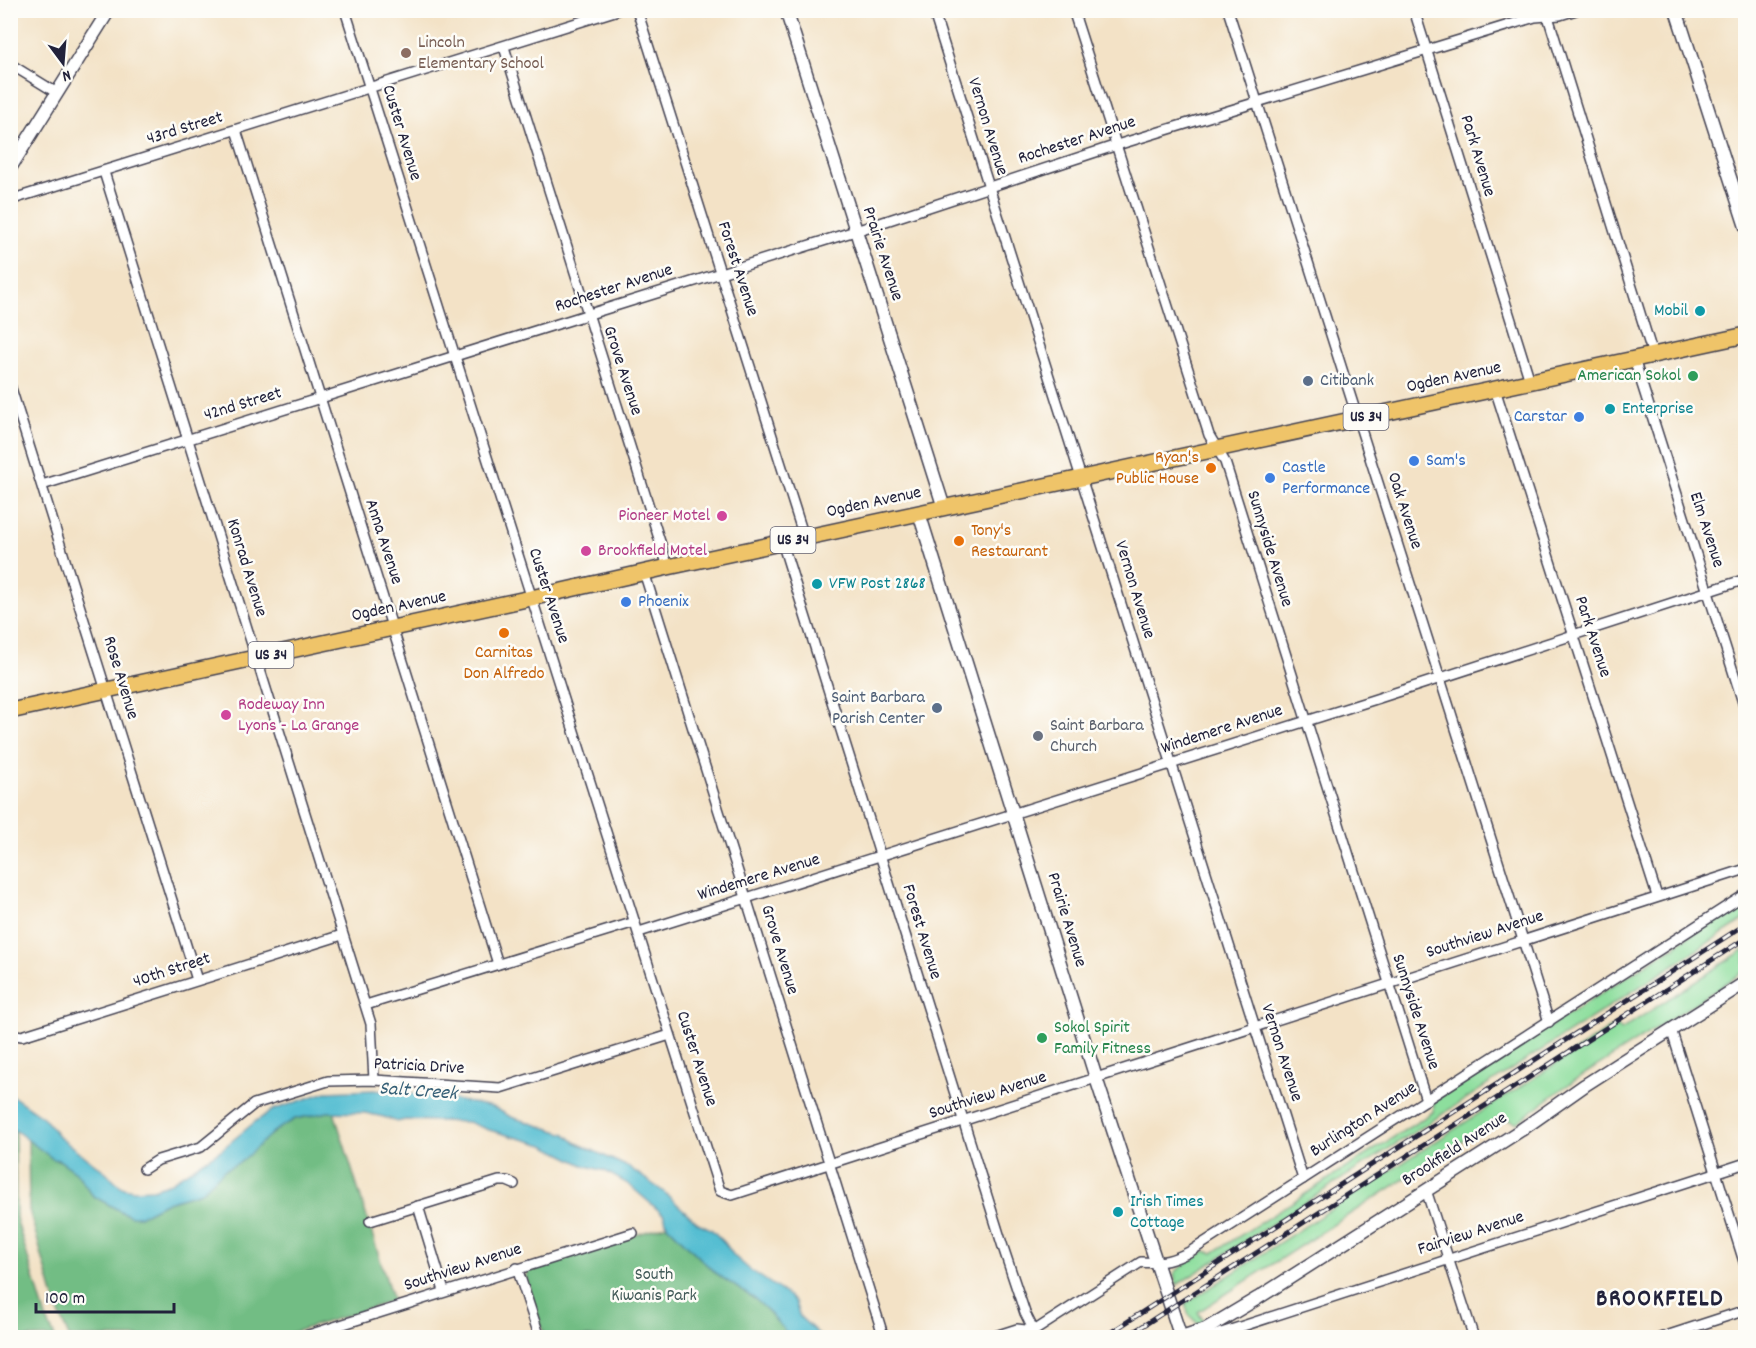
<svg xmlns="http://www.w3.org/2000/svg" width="1756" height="1348" viewBox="0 0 1756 1348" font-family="Dekko,sans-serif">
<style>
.green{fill:#8dde9d;stroke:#58806c;stroke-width:1.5}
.forest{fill:#72bd84;stroke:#4a7060;stroke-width:1.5}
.water{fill:#55bed2;stroke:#3c7086;stroke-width:1.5}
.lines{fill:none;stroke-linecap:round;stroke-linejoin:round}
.minor-casing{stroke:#413f50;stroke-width:12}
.tertiary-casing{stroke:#413f50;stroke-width:15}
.primary-casing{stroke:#413f50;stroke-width:18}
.minor{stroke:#fff;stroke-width:9}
.tertiary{stroke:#fff;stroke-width:12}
.primary{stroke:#efc469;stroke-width:15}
.rail-casing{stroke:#22223b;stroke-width:5}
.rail{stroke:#fdfcf7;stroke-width:3;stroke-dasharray:9;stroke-linecap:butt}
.education-dot{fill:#8d6e63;stroke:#fdfcf7;stroke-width:2}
.culture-dot{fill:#0f9aa8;stroke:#fdfcf7;stroke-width:2}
.leisure-dot{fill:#2e9e5b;stroke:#fdfcf7;stroke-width:2}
.service-dot{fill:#5c6f8a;stroke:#fdfcf7;stroke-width:2}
.shop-dot{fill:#3f7fe0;stroke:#fdfcf7;stroke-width:2}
.food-dot{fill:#e8710a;stroke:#fdfcf7;stroke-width:2}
.hotel-dot{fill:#d1479c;stroke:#fdfcf7;stroke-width:2}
.worship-dot{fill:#6b7280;stroke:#fdfcf7;stroke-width:2}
.labels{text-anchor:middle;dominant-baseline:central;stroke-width:5;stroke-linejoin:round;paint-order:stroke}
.shield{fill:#fdfcf7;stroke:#646373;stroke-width:1.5}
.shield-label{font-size:16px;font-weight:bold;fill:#22223b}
.education-label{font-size:18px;fill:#785e54;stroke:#fdfcf7;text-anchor:start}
.street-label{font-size:18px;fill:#22223b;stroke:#fdfcf7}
.culture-label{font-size:18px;fill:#0d838f;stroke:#fdfcf7;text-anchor:start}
.leisure-label{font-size:18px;fill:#27864d;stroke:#fdfcf7;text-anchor:end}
.service-label{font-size:18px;fill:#4e5e75;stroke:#fdfcf7;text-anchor:start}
.shop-label{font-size:18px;fill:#366cbe;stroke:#fdfcf7;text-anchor:start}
.food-label{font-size:18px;fill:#c56008;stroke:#fdfcf7;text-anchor:end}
.hotel-label{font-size:18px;fill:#b23c85;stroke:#fdfcf7;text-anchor:start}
.worship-label{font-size:18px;fill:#5b616d;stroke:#fdfcf7;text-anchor:start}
.park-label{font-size:18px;fill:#425a58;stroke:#fdfcf7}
.water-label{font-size:20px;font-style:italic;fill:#366077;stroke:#fdfcf7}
.district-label{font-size:24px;font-weight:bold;letter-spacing:1.5px;fill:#22223b;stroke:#fdfcf7}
</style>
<rect width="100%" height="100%" fill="#fdfcf7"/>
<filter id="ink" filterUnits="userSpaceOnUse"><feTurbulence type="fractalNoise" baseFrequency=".0167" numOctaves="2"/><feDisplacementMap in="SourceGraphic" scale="12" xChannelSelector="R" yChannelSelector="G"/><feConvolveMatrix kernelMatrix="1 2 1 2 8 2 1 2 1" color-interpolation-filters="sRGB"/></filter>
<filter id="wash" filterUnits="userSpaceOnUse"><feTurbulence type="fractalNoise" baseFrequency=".008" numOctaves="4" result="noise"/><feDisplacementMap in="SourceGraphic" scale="24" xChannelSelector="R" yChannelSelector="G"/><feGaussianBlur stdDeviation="1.35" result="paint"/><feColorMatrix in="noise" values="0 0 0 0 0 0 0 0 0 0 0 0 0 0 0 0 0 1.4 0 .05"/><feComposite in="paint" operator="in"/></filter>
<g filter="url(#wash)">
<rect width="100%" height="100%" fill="#f3e2c6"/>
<g class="green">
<polygon points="1745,900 1745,919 1177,1285 1174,1275 1176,1271 1205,1251 1213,1253 1433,1112 1434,1104 1431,1103 1432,1102 1671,948 1675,947 1677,944 1734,907 1739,906"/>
<polygon points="1745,949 1745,971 1563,1088 1516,1123 1500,1117 1198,1312 1204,1322 1199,1325 1189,1315 1185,1304 1617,1024 1621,1030"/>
</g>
<g class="forest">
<polygon points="328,1112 334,1112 393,1301 278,1337 69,1337 57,1309 29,1210 28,1139 53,1159 59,1160 76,1172 93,1196 122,1212 140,1216 167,1202 201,1192 224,1170 242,1161 256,1146 283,1125 295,1119"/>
<polygon points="11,1127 15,1130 16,1218 46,1318 55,1337 11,1338"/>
<polygon points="667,1225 715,1273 755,1299 767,1310 790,1337 545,1337 526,1278 527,1271 530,1268"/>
</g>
<polygon class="water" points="374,1090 435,1096 493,1107 511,1117 566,1134 575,1142 630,1168 664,1192 698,1223 711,1229 725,1243 734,1256 749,1269 789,1296 795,1303 800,1317 822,1337 790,1337 767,1310 755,1299 715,1273 667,1225 664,1215 628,1184 605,1171 583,1165 544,1145 489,1130 468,1122 405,1120 397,1122 384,1117 365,1113 328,1112 295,1119 273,1132 242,1161 224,1170 201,1192 167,1202 140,1216 131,1216 122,1212 93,1196 76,1172 59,1160 53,1159 11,1127 11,1095 44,1118 59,1137 107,1173 114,1181 124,1188 133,1190 153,1189 168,1184 221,1150 256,1121 273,1110 326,1092"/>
</g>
<g filter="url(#ink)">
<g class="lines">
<defs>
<g id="minor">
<polyline points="345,10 720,1191 732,1195 1746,869"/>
<polyline points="637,10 804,537"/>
<polyline points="933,10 1303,1179"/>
<polyline points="1073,10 1209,435 1225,462 1426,1100"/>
<polyline points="1228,10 1549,1022"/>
<polyline points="1414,10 1530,381"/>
<polyline points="1546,10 1653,355"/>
<polyline points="504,47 668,567"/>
<polyline points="10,64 57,93"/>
<polyline points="236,130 498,964"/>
<polyline points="104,172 371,1024 374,1080"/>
<polyline points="10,200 618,10"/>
<polyline points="1634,359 1746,712"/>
<polyline points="10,385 197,980"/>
<polyline points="1495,389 1657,896"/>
<polyline points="42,485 868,227 1117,145 1535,17 1560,15 1576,10"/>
<polyline points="782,542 1003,1247 1025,1313 1034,1331"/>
<polyline points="644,572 884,1338"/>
<polyline points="639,932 1373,700 1746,579"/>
<polyline points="366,1005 635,922"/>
<polyline points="1671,1029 1746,1268"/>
<polyline points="10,1034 22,1036 342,935"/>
<polyline points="144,1169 158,1160 201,1147 254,1104 328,1081 374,1080 500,1088 670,1035"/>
<polyline points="1426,1190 1474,1338"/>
<polyline points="418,1206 444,1291"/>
<polyline points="370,1221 499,1181 507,1181 514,1184"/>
<polyline points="517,1268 540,1338"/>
<polyline points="299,1338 633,1233"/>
<path d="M 989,1338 L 1017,1329 L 1034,1331 L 1141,1262 C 1161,1264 1174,1260 1191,1251 L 1746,894"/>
<polyline points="1206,1338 1746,1163"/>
<polyline points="1660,1338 1746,1310"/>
</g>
<g id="tertiary">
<polyline points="786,10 944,508"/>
<polyline points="1676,10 1746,227"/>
<polyline points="10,168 109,10"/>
<polyline points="919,513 1096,1078 1181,1338"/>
<polyline points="1178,1338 1206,1329 1258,1298 1521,1130 1585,1085 1746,982"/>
</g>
<polyline id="primary" points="10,711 531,598 668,567 1746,335"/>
</defs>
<use href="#minor" class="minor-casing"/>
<use href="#tertiary" class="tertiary-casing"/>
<use href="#primary" class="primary-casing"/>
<use href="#minor" class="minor"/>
<use href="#tertiary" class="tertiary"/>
<use href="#primary" class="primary"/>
<defs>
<g id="rail">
<polyline points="1102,1338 1746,924"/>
<polyline points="1124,1338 1746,938"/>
</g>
</defs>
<use href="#rail" class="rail-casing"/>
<use href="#rail" class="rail"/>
</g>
</g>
<circle class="education-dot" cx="406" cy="53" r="6"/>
<g class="culture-dot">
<circle cx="1700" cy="311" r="6"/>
<circle cx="1610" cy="409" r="6"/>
<circle cx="817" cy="584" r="6"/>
<circle cx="1118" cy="1212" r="6"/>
</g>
<g class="leisure-dot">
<circle cx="1693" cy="376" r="6"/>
<circle cx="1042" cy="1038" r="6"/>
</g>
<g class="service-dot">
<circle cx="1308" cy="381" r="6"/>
<circle cx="937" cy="708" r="6"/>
</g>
<g class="shop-dot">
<circle cx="1579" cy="417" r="6"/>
<circle cx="1414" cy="461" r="6"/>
<circle cx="1270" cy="478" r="6"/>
<circle cx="626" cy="602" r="6"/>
</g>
<g class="food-dot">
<circle cx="1211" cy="468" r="6"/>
<circle cx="959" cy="541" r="6"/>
<circle cx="504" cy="633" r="6"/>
</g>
<g class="hotel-dot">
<circle cx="722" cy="516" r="6"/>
<circle cx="586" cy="551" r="6"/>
<circle cx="226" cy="715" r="6"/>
</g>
<circle class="worship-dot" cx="1038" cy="736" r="6"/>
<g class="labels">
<g class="shield">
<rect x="1343.5" y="404" width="45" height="26" rx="4.5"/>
<rect x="770.5" y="527" width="45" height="26" rx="4.5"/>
<rect x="248.5" y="642" width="45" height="26" rx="4.5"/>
</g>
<g class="shield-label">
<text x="1366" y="417">US 34</text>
<text x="793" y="540">US 34</text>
<text x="271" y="655">US 34</text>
</g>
<g class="education-label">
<text x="418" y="43">Lincoln<tspan x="418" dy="21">Elementary School</tspan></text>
</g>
<g class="street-label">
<text transform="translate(987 127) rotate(73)">Vernon Avenue</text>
<text transform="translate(185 129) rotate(-17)">43rd Street</text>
<text transform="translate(401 133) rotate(73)">Custer Avenue</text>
<text transform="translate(1077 141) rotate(-18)">Rochester Avenue</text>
<text transform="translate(1477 156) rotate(73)">Park Avenue</text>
<text transform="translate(882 254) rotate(72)">Prairie Avenue</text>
<text transform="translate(737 269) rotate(72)">Forest Avenue</text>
<text transform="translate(614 289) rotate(-18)">Rochester Avenue</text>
<text transform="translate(622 371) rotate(72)">Grove Avenue</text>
<text transform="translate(1454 378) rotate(-12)">Ogden Avenue</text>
<text transform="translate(243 405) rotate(-17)">42nd Street</text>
<text transform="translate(874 503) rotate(-12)">Ogden Avenue</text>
<text transform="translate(1404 511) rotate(72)">Oak Avenue</text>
<text transform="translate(1706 530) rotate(72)">Elm Avenue</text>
<text transform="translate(383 542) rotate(72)">Anna Avenue</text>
<text transform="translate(1269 549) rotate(73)">Sunnyside Avenue</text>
<text transform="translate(246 568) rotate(73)">Konrad Avenue</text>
<text transform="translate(1134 590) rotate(73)">Vernon Avenue</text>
<text transform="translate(548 596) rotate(72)">Custer Avenue</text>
<text transform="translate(399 607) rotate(-12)">Ogden Avenue</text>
<text transform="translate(1592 637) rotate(72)">Park Avenue</text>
<text transform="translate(120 678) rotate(73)">Rose Avenue</text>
<text transform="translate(1222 730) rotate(-18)">Windemere Avenue</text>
<text transform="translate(759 878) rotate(-17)">Windemere Avenue</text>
<text transform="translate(1066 920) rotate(73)">Prairie Avenue</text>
<text transform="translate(921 932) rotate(73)">Forest Avenue</text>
<text transform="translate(1485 935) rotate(-18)">Southview Avenue</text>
<text transform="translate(779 950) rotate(73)">Grove Avenue</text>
<text transform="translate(172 971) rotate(-18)">40th Street</text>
<text transform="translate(1415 1012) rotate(72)">Sunnyside Avenue</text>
<text transform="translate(1281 1053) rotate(72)">Vernon Avenue</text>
<text transform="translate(696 1059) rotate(72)">Custer Avenue</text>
<text transform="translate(419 1067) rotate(3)">Patricia Drive</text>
<text transform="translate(988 1096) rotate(-18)">Southview Avenue</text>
<text transform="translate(1364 1120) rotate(-33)">Burlington Avenue</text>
<text transform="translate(1455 1150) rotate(-33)">Brookfield Avenue</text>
<text transform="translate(1471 1234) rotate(-18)">Fairview Avenue</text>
<text transform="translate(463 1268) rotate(-18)">Southview Avenue</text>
</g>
<g class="culture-label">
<text x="1688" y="311" text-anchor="end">Mobil</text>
<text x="1622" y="409">Enterprise</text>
<text x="829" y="584">VFW Post 2868</text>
<text x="1130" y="1202">Irish Times<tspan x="1130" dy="21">Cottage</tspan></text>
</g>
<g class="leisure-label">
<text x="1681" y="376">American Sokol</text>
<text x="1054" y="1028" text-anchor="start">Sokol Spirit<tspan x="1054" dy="21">Family Fitness</tspan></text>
</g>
<g class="service-label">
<text x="1320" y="381">Citibank</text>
<text x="925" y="698" text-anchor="end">Saint Barbara<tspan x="925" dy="21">Parish Center</tspan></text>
</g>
<g class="shop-label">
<text x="1567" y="417" text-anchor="end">Carstar</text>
<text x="1426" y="461">Sam's</text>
<text x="1282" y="468">Castle<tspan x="1282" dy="21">Performance</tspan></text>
<text x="638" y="602">Phoenix</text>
</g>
<g class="food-label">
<text x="1199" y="458">Ryan's<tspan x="1199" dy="21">Public House</tspan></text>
<text x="971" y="531" text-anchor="start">Tony's<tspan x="971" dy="21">Restaurant</tspan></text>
<text x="504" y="653" text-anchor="middle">Carnitas<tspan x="504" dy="21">Don Alfredo</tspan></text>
</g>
<g class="hotel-label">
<text x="710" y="516" text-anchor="end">Pioneer Motel</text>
<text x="598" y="551">Brookfield Motel</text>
<text x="238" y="705">Rodeway Inn<tspan x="238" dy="21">Lyons - La Grange</tspan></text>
</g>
<g class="worship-label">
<text x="1050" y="726">Saint Barbara<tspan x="1050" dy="21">Church</tspan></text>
</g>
<g class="park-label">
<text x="654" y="1275">South<tspan x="654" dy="21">Kiwanis Park</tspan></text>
</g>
<g class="water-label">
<text transform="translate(418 1092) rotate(4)">Salt Creek</text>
</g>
<g class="district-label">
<text x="1660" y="1300">BROOKFIELD</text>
</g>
</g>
<rect width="1756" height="1348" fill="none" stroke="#fdfcf7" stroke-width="36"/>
<g transform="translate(63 63) rotate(164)" stroke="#fdfcf7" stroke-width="4.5" paint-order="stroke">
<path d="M0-4.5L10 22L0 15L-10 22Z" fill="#22223b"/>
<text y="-9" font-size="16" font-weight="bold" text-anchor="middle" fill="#22223b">N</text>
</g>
<path d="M36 1303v9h138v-9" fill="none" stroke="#22223b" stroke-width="3"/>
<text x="45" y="1303" font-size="18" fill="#22223b" stroke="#fdfcf7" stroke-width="4.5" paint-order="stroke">100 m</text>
</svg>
